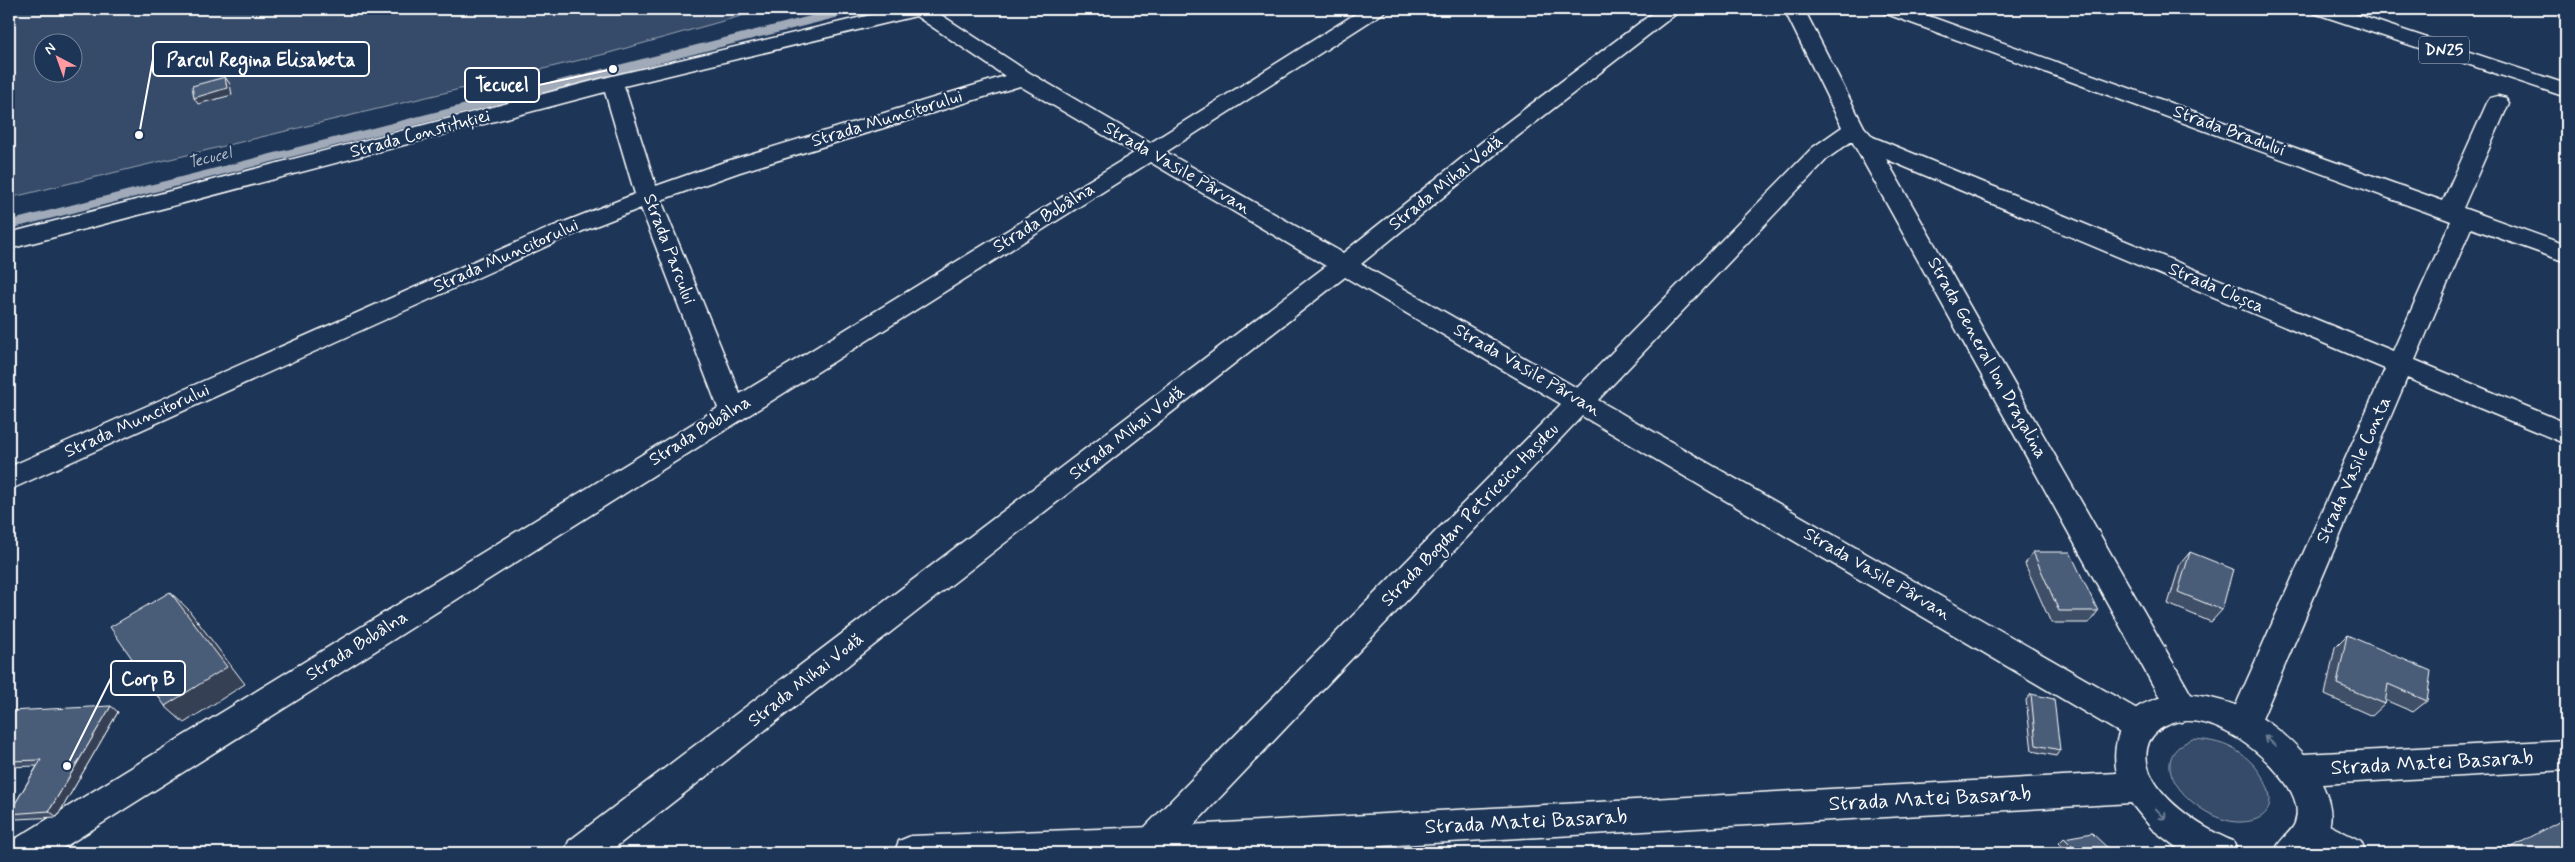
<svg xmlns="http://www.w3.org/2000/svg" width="2575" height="862" viewBox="0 0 2575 862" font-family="Mynerve,sans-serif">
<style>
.green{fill:#364b69;stroke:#9aa5b4;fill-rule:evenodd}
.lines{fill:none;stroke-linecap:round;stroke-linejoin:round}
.stream{stroke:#a0aab8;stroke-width:8}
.street-casing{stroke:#fff;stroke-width:3}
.secondary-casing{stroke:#fff;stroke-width:3}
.primary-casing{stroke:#fff;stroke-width:3}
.street{fill:#1d3557;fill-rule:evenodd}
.secondary{fill:#1d3557;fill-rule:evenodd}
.primary{fill:#1d3557;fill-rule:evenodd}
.wall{fill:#405068;stroke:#fff}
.shaded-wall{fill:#344155;stroke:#fff}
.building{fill:#4a5d79;stroke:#fff}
.oneway{stroke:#6c7c92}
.labels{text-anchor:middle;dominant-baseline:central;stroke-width:4.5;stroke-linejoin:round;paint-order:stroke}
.shield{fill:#1d3557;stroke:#bbc2cd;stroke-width:1}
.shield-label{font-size:16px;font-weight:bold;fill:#fff}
.far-water-label{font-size:16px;font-style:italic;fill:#b8c0ca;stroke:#1d3557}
.street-label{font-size:18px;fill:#fff;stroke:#1d3557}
.near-street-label{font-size:21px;fill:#fff;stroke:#1d3557}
.leader{fill:none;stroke:#fff;stroke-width:2}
.callout-dot{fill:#fff;stroke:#1d3557;stroke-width:2}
.callout{fill:#1d3557;stroke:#fff;stroke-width:2}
.callout-label{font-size:19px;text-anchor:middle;font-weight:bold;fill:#fff}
</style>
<rect width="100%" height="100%" fill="#1d3557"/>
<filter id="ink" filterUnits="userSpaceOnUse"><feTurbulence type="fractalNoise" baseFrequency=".02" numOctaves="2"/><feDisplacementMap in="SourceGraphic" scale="10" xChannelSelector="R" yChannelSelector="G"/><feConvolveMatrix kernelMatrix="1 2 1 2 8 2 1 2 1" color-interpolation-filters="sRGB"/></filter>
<g filter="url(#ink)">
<g class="green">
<path d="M 9,9 L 766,9 L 605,54 L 9,198 ZM 42,42 L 72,42 L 72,72 L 42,72 Z"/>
<path d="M 2193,739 C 2210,740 2226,743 2240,753 C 2266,770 2291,819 2242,822 C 2202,825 2134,761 2193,739 Z"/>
</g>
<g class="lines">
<polyline class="stream" points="9,225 854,9"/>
<defs>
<g id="street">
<path d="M 896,9 L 932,9 L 1030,73 L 1150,143 L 1363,9 L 1386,9 L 1383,13 L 1166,152 L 1343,253 L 1502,126 L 1658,9 L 1680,9 L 1677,13 L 1518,136 L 1361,264 L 1577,388 L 1812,148 L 1842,127 L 1784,9 L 1804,9 L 1864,127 L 1873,137 L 2393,351 L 2451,221 L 1884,13 L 1881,9 L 1909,9 L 2443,201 L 2487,103 L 2490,98 L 2498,96 L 2506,98 L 2509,103 L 2463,208 L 2566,245 L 2566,262 L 2471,228 L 2415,360 L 2566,423 L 2566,444 L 2407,378 L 2256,733 L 2244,737 L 2232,733 L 2228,723 L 2385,369 L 1886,159 L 2193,698 L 2198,708 L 2193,718 L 2182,722 L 2171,718 L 1852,141 L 1828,158 L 1598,400 L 2151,717 L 2155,727 L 2151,737 L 2139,741 L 2127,737 L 1582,416 L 1173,847 L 1175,853 L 1140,853 L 1136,843 L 1141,831 L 1561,404 L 1345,277 L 608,853 L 564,853 L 569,841 L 1326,266 L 1150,162 L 55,853 L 9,853 L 12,841 L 718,408 L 641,208 L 565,238 L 9,490 L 9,467 L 549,228 L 635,194 L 605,92 L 9,249 L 9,233 L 612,76 ZM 916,16 L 1005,76 L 724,162 L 656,186 L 624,86 ZM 1020,86 L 1134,153 L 740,394 L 661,200 L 740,172 Z"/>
<path d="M 2311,816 L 2361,841 L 2366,853 C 2339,853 2307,861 2294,832 L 2299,821 Z"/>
</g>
<path id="secondary" d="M 2175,693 C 2230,697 2266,713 2304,754 L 2566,740 L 2566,770 L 2322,784 C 2335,811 2334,831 2314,853 L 2274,853 C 2278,840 2292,832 2295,823 C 2302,802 2287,783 2274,769 C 2252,744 2203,709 2168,725 C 2160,728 2153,734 2149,742 C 2132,785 2202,829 2233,841 L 2238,853 L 2184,853 L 2152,829 L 2131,803 L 1259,853 L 894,853 L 899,841 L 911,836 L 1153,827 L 2117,773 C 2112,751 2117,725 2135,709 C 2145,701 2163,697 2175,693 Z"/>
<polygon id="primary" points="2311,9 2340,9 2566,84 2566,97 2314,13"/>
</defs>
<use href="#street" class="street-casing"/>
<use href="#secondary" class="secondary-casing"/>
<use href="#primary" class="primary-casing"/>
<use href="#street" class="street"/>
<use href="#secondary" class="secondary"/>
<use href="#primary" class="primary"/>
</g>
<g class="wall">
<polygon points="2033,552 2098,611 2089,623 2051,623 2025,564"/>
<polygon points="2190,552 2222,610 2211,622 2168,604 2180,564"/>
<polygon points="2347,635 2427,701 2413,712 2385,700 2385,704 2372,716 2325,695 2335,647"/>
<polygon points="2031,694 2060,750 2056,756 2032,751 2026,700"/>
<polygon points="9,711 118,712 57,817 17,819 9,814 37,766 9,767"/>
<polygon points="2064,838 2113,853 2068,853 2059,843"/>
</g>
<g class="shaded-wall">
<polygon points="225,77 230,84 232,95 198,104 194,98"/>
<polygon points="170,592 188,609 245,684 184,723 165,706"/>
<polygon points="111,706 118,712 57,817 49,811"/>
</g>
<g class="building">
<polygon points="225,77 227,88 194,98 192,86"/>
<polygon points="2033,552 2070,552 2098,611 2059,611"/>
<polygon points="2190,552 2233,569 2222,610 2178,592"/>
<polygon points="170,592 227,667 165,706 110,627"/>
<polygon points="2347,635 2431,671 2427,701 2388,684 2385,704 2337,684"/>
<polygon points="2031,694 2054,699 2060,750 2036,745"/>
<polygon points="111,706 49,811 9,814 41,760 9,761 9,711"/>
<polygon points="2566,818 2566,853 2501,853"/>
<polygon points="2092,833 2113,853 2079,853 2064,838"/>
</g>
<defs><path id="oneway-shaft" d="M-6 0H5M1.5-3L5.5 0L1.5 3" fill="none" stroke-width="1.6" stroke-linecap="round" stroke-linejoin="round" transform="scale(1.25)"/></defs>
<g class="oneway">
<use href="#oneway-shaft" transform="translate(2270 741) rotate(-140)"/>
<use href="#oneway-shaft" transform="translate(2161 814) rotate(46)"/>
</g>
</g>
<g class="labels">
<rect class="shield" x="2419" y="36.5" width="50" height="27" rx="4"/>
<g class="shield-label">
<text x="2444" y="50">DN25</text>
</g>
<g class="far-water-label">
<text transform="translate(210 158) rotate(-14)">Tecucel</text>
</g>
<g class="street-label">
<text transform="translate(887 119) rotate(-17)">Strada Muncitorului</text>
<text transform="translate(2229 131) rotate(20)">Strada Bradului</text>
<text transform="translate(420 134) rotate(-15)">Strada Constituției</text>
<text transform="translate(1177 168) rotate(30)">Strada Vasile Pârvan</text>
<text transform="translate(1446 183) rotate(-39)">Strada Mihai Vodă</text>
<text transform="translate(1044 218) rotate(-32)">Strada Bobâlna</text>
<text transform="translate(669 249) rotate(69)">Strada Parcului</text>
<text transform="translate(506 256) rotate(-24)">Strada Muncitorului</text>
<text transform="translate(2216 288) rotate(23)">Strada Cloșca</text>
<text transform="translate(1987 358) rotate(61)">Strada General Ion Dragalina</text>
<text transform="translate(1527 370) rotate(30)">Strada Vasile Pârvan</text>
<text transform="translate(137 421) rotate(-24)">Strada Muncitorului</text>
<text transform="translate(700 431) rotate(-32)">Strada Bobâlna</text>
<text transform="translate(1127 433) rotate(-38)">Strada Mihai Vodă</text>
<text transform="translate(2354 470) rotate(-66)">Strada Vasile Conta</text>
<text transform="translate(1470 515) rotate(-46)">Strada Bogdan Petriceicu Hașdeu</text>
<text transform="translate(1877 574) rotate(30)">Strada Vasile Pârvan</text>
<text transform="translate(357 646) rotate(-32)">Strada Bobâlna</text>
<text transform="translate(806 680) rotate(-38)">Strada Mihai Vodă</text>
</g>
<g class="near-street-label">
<text transform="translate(2432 763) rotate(-3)">Strada Matei Basarab</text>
<text transform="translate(1930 799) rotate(-3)">Strada Matei Basarab</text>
<text transform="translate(1526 822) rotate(-3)">Strada Matei Basarab</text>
</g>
</g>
<path class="leader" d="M139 135L153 59M613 69L539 85M67 766L111 678"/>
<g class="callout-dot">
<circle cx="139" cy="135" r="5"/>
<circle cx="613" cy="69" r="5"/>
<circle cx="67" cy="766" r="5"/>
</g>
<g class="callout">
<rect x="153" y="42" width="216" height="34" rx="5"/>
<rect x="465" y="68" width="74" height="34" rx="5"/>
<rect x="111" y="661" width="74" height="34" rx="5"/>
</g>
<g class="callout-label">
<text x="261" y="66">Parcul Regina Elisabeta</text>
<text x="502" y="91">Tecucel</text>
<text x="148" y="685">Corp B</text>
</g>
<rect width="2575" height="862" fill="none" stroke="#1d3557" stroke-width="30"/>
<rect x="15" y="15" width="2545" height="832" fill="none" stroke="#fff" stroke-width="2" filter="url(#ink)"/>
<g transform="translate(58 58) rotate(319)"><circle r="24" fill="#1d3557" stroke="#77869a"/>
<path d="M0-4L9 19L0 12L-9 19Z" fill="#ff9aa2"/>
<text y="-8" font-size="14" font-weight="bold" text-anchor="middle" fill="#ffffff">N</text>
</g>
</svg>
